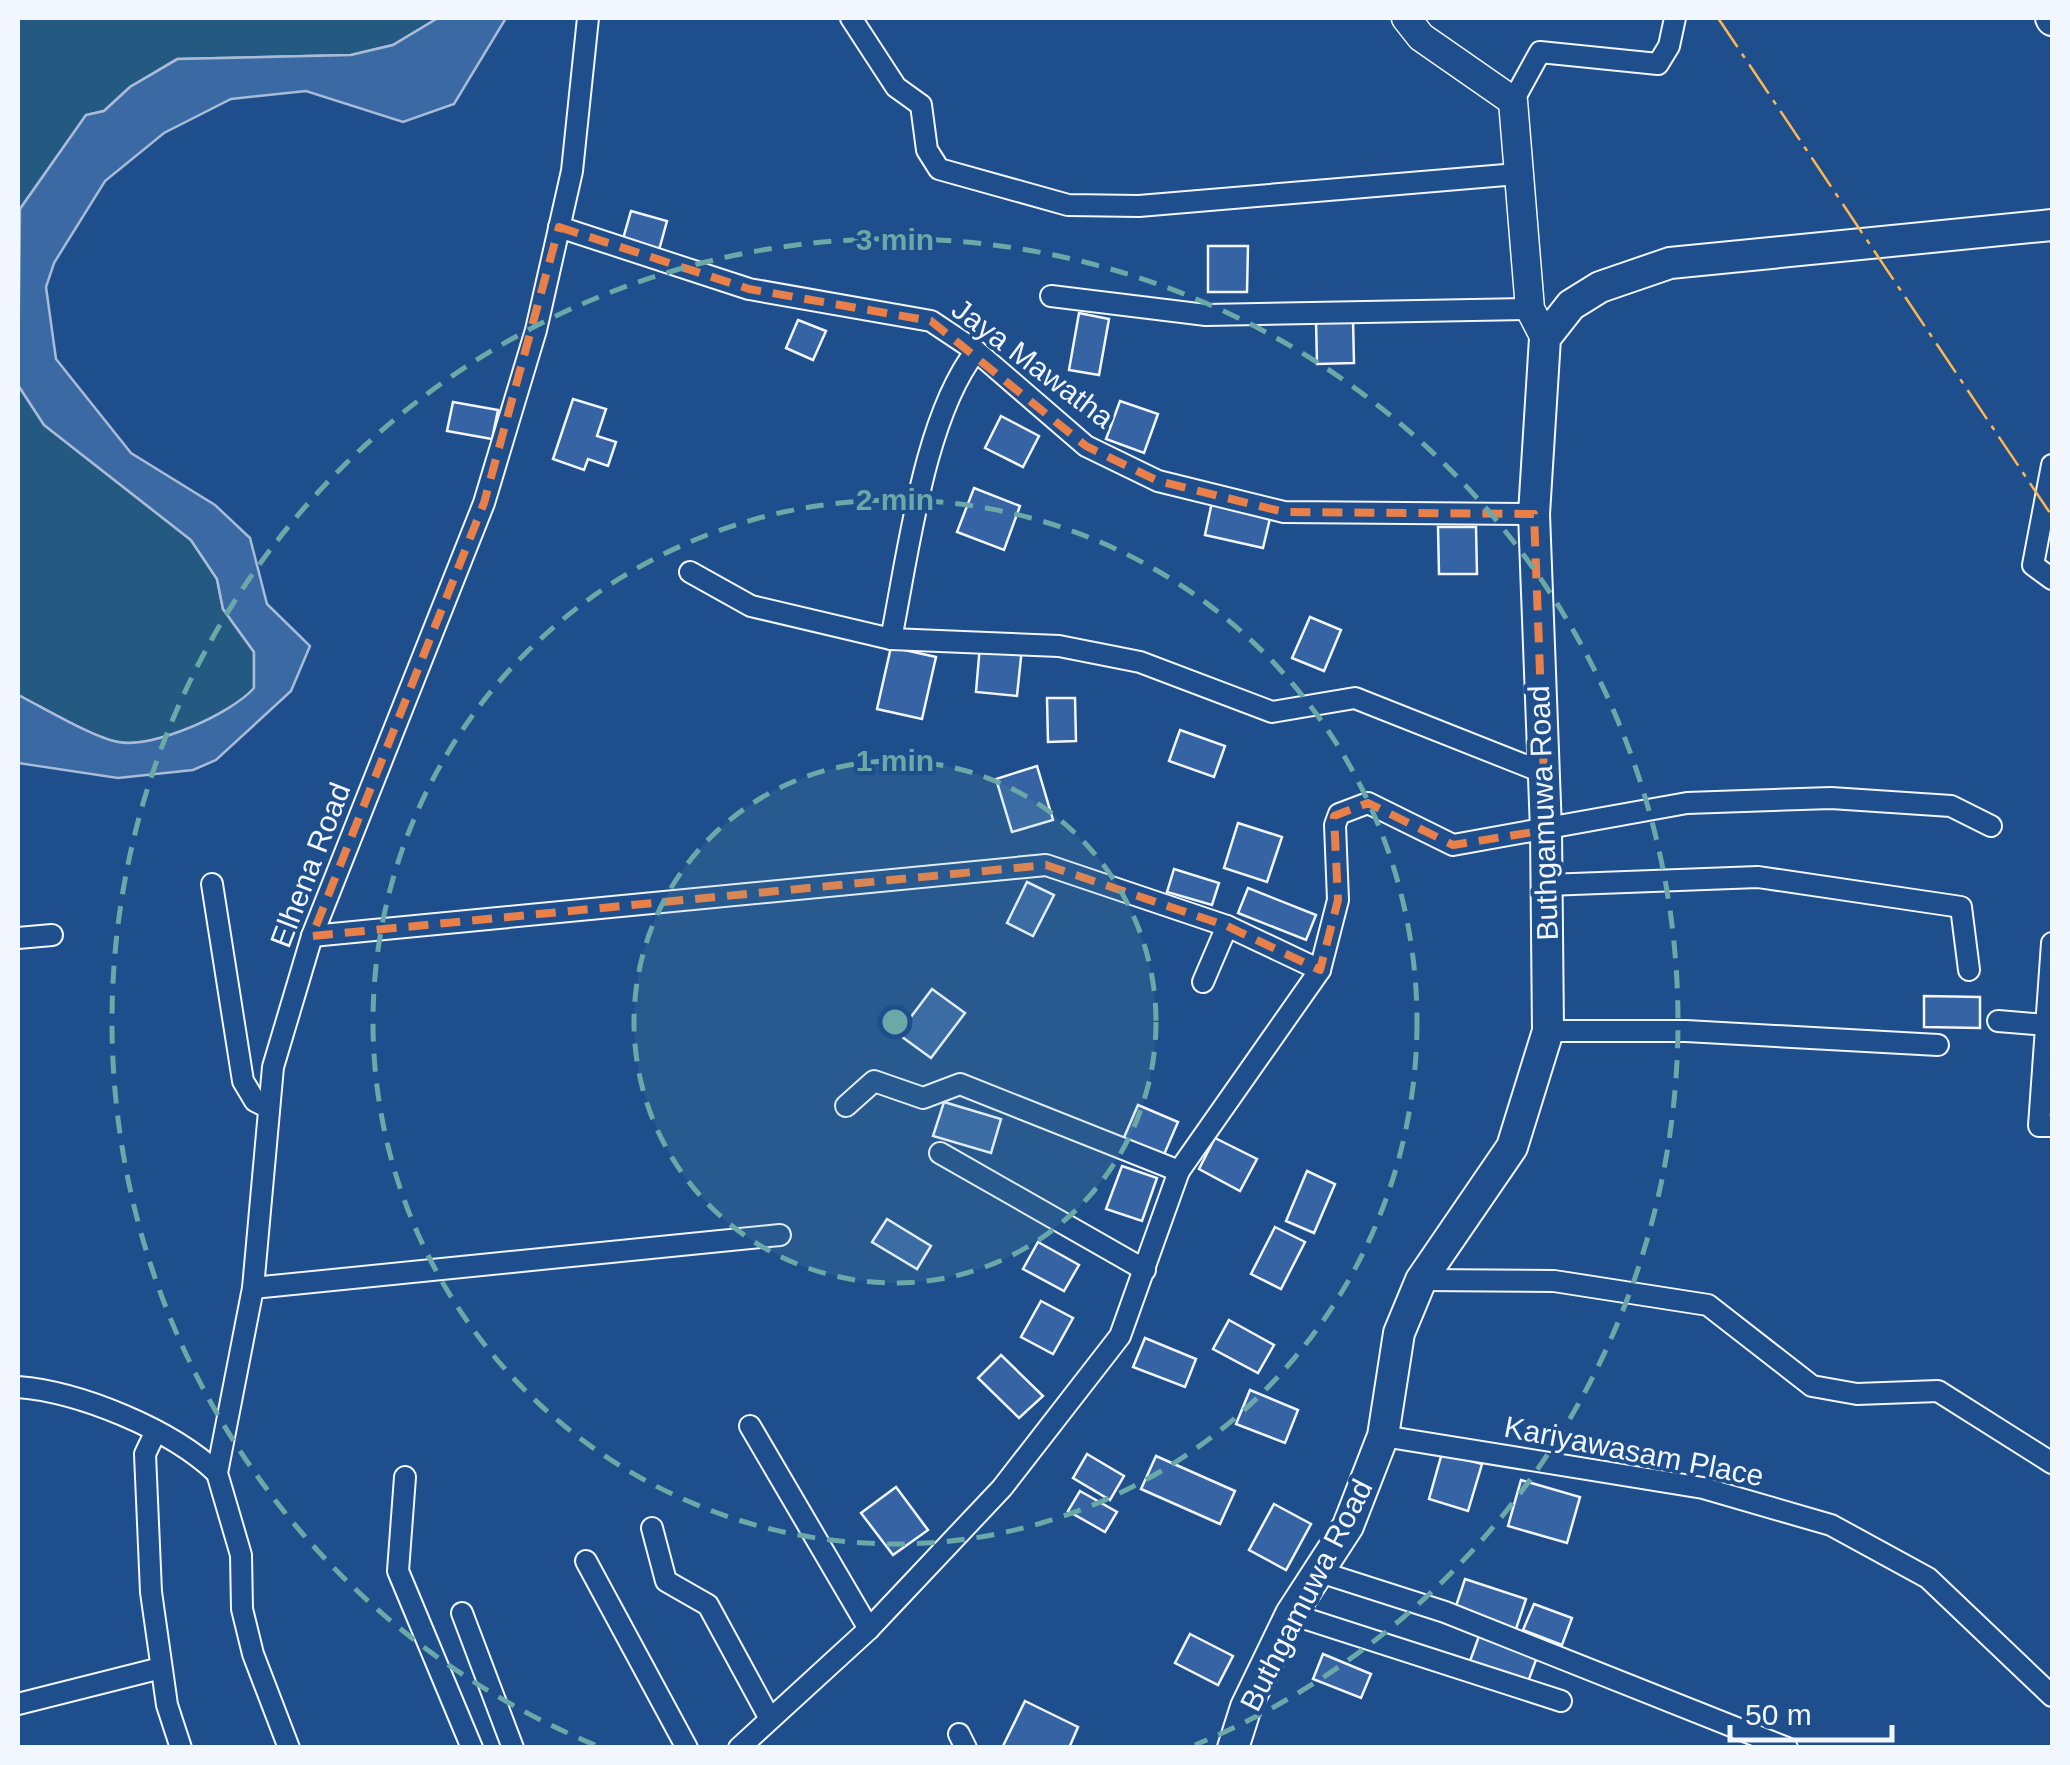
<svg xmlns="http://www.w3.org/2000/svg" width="2070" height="1765" viewBox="0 0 2070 1765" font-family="Helvetica,sans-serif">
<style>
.green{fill:#245a82;stroke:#a8bbd7;stroke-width:2.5}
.water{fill:#3b69a3;stroke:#a8bbd7;stroke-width:2.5}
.building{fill:#3563a3;stroke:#f2f6ff;stroke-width:2.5}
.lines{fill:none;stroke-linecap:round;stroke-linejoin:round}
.street-casing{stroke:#f2f6ff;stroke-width:24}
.secondary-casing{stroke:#f2f6ff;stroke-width:31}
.primary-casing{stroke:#f2f6ff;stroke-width:34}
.street{stroke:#1f4e8c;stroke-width:20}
.secondary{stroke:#1f4e8c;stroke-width:28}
.primary{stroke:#1f4e8c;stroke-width:30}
.power{stroke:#ffb74d;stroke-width:2.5;stroke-dasharray:35 8 5 8;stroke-linecap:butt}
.marked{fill:none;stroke:#ea8049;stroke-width:8;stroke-dasharray:20 12;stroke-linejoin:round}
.ring{fill:none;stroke:#6aa9a8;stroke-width:5;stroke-dasharray:18 12}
.labels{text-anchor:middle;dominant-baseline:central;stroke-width:8;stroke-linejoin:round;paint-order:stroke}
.street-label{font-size:30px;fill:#f2f6ff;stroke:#1f4e8c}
.centre{fill:#6aa9a8;stroke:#1f4e8c;stroke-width:5}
.ring-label{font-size:30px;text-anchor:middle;font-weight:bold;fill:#6aa9a8;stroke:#1f4e8c;stroke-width:8;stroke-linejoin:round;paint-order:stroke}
</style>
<rect width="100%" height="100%" fill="#1f4e8c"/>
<g class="green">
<polygon points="18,18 438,18 393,45 351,55 177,59 130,87 104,111 86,115 20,209 18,219"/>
<path d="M 18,385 L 44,425 L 191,540 L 217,579 L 223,609 L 254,652 L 254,689 C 231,714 153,749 118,742 C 93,738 42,707 18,695 Z"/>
</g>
<path class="water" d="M 438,18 L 506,18 L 454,104 L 403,122 L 306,91 L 231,99 L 164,133 L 105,181 L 54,263 L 46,287 L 56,359 L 131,453 L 215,505 L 250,538 L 267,604 L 310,646 L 291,691 L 216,760 L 193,770 L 118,778 L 18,763 L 18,695 C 42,707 94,738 118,742 C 153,749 231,714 254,688 L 254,652 L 223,609 L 217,579 L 191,540 L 44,425 L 18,385 L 20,209 L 86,115 L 104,111 L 130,87 L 178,59 L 351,55 L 393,45 Z"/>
<g class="building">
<polygon points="631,211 667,221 659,250 623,239"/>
<polygon points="1208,246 1248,246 1247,292 1208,292"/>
<polygon points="1079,313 1109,319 1099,375 1069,370"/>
<polygon points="798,320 826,331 813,360 786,348"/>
<polygon points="1353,320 1354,363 1317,364 1316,321"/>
<polygon points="573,399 606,409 597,436 616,442 608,466 588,459 584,470 553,459"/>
<polygon points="1120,401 1158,414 1144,453 1106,439"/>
<polygon points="453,402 498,410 492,439 447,431"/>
<polygon points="1001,416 1039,436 1023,467 985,448"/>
<polygon points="974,488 1020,506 1004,550 957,532"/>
<polygon points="1212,502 1271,514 1263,548 1205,535"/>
<polygon points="1438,527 1476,527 1477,574 1439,574"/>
<polygon points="1310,617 1341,630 1324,671 1292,658"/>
<polygon points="980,645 1022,648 1017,696 976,692"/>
<polygon points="891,647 936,657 922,719 877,709"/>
<polygon points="1047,698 1075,698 1076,741 1048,742"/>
<polygon points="1180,730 1225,746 1214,777 1169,761"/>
<polygon points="1037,766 1053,820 1012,832 996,779"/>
<polygon points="1238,823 1282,837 1267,882 1224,868"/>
<polygon points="1174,869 1219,883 1212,905 1167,892"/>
<polygon points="1027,882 1054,895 1033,936 1007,923"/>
<polygon points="1248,888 1316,915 1306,940 1238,913"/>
<polygon points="932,989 965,1013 931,1058 898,1034"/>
<polygon points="1924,996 1980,997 1980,1028 1924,1027"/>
<polygon points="944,1102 1001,1119 991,1153 933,1136"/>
<polygon points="1138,1105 1178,1122 1162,1159 1122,1142"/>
<polygon points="1215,1138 1257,1159 1240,1191 1199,1169"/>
<polygon points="1122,1166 1157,1178 1142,1221 1106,1209"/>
<polygon points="1307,1171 1335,1184 1314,1233 1286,1221"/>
<polygon points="887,1219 931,1246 917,1269 872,1242"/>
<polygon points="1275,1227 1305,1242 1281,1289 1251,1274"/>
<polygon points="1038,1242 1079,1265 1064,1291 1023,1269"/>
<polygon points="1041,1301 1073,1318 1053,1354 1021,1337"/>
<polygon points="1229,1320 1274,1345 1258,1373 1213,1349"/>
<polygon points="1145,1338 1196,1359 1185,1387 1133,1367"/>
<polygon points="1001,1355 1043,1396 1019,1418 978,1378"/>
<polygon points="1250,1390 1298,1410 1285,1443 1236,1424"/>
<polygon points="1442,1453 1482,1464 1468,1511 1429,1499"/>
<polygon points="1087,1454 1124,1476 1110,1500 1073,1478"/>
<polygon points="1156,1456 1235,1491 1220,1524 1141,1489"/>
<polygon points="1521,1480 1580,1497 1567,1543 1508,1526"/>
<polygon points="896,1487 928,1530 893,1555 861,1513"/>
<polygon points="1080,1491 1117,1512 1105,1532 1068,1511"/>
<polygon points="1274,1504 1311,1524 1286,1570 1249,1550"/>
<polygon points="1465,1579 1526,1599 1516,1629 1455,1609"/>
<polygon points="1534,1604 1572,1618 1562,1645 1523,1630"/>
<polygon points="1190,1634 1233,1656 1218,1685 1175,1663"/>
<polygon points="1479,1636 1537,1657 1528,1682 1470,1661"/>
<polygon points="1323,1654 1371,1674 1361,1698 1313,1679"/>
<polygon points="1025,1701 1078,1727 1069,1748 1002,1748"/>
</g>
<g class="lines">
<defs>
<g id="street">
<polyline points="851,18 896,87 921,105 927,150 939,169 1068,205 1139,206 1517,174"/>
<polyline points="1513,101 1540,52 1658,64 1669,46 1675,18"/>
<polyline points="559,227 749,289 931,321 976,351 1086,446 1158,481 1284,512 1534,514"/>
<polyline points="1051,296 1206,315 1530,309"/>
<polyline points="2052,465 2033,565 2052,579"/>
<polyline points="690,572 751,606 891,639 1059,646 1140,662 1272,712 1355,698 1542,772"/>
<path d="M 891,639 C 908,555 924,417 976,351"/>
<polyline points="212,884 243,1081 255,1101 269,1108"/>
<polyline points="1547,885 1758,877 1961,907 1969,970"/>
<polyline points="312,936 1046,865 1227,926 1320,970"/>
<polyline points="18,938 52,935"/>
<polyline points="2052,943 2039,1126 2052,1126"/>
<polyline points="1203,982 1227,926"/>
<polyline points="1998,1021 2046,1025"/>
<polyline points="1548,1031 1686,1031 1938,1045"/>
<polyline points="846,1106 874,1081 923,1098 960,1084 1179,1171"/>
<polyline points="940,1153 1145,1270"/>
<polyline points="1421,1280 1554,1281 1708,1305 1812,1386 1857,1394 1938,1391 2052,1463"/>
<polyline points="253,1288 780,1235"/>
<path d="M 18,1387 C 80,1392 171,1429 217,1473"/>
<polyline points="750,1426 869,1629"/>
<polyline points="156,1431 145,1454 151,1592 167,1705 181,1748"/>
<polyline points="1383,1436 1703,1488 1831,1525 1928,1578 2052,1696"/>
<polyline points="405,1477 398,1571 472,1748"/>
<polyline points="652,1528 666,1581 708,1605 770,1719"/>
<polyline points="586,1561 687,1748"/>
<polyline points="1320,1572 1445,1612 1787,1748"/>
<polyline points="462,1613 513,1748"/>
<polyline points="1291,1614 1561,1701"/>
<polyline points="18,1704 161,1668"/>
<polyline points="959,1734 966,1748"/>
<polyline points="289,1748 253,1654 242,1609 241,1555 217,1473 253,1288 273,1067 312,936 484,503 536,330 572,171 588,18"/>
<polyline points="739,1748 869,1629 1002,1488 1120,1336 1179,1171 1320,970 1338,900 1335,825 1339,814 1368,803 1453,845 1687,803 1831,798 1951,806 1991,826"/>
</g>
<polyline id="secondary" points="1406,18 1421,37 1513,101 1530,309 1545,338"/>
<g id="primary">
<polyline points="2051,18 2052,20"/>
<polyline points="1233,1748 1246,1707 1291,1614 1348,1526 1383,1436 1399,1333 1421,1280 1512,1147 1548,1031 1546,830 1534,514 1545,338 1571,305 1600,287 1670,263 2052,225"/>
</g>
</defs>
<use href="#street" class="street-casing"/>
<use href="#secondary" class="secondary-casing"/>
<use href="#primary" class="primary-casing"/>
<use href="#street" class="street"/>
<use href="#secondary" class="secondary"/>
<use href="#primary" class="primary"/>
<polyline class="power" points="1718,18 2052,516"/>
</g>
<path class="marked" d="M 559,227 L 749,289 L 931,321 L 1086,446 L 1158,481 L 1284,512 L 1534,514 L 1546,830 L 1453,845 L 1368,803 L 1334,816 L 1338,900 L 1320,970 L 1227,926 L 1046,865 L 312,936 L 484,503 Z"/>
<circle cx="895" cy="1022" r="261" fill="#6aa9a8" fill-opacity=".12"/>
<g class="ring">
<circle cx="895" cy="1022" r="261"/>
<circle cx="895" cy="1022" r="522"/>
<path d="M595 1745A783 783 0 1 1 1195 1745"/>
</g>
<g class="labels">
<g class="street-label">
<text transform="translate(1033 363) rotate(37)">Jaya Mawatha</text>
<text transform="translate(1543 813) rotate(-92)">Buthgamuwa Road</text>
<text transform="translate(310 865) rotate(-69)">Elhena Road</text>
<text transform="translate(1634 1451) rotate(11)">Kariyawasam Place</text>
<text transform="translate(1306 1595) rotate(-63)">Buthgamuwa Road</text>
</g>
</g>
<circle cx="895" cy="1022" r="15" class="centre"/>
<g class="ring-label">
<text x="895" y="250">3 min</text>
<text x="895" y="510">2 min</text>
<text x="895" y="771">1 min</text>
</g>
<rect width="2070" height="1765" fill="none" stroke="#f2f6ff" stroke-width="40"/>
<path d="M1730 1725v15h162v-15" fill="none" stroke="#f2f6ff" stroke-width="5"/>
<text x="1745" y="1725" font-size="30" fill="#f2f6ff" stroke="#1f4e8c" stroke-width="8" paint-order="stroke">50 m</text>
</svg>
